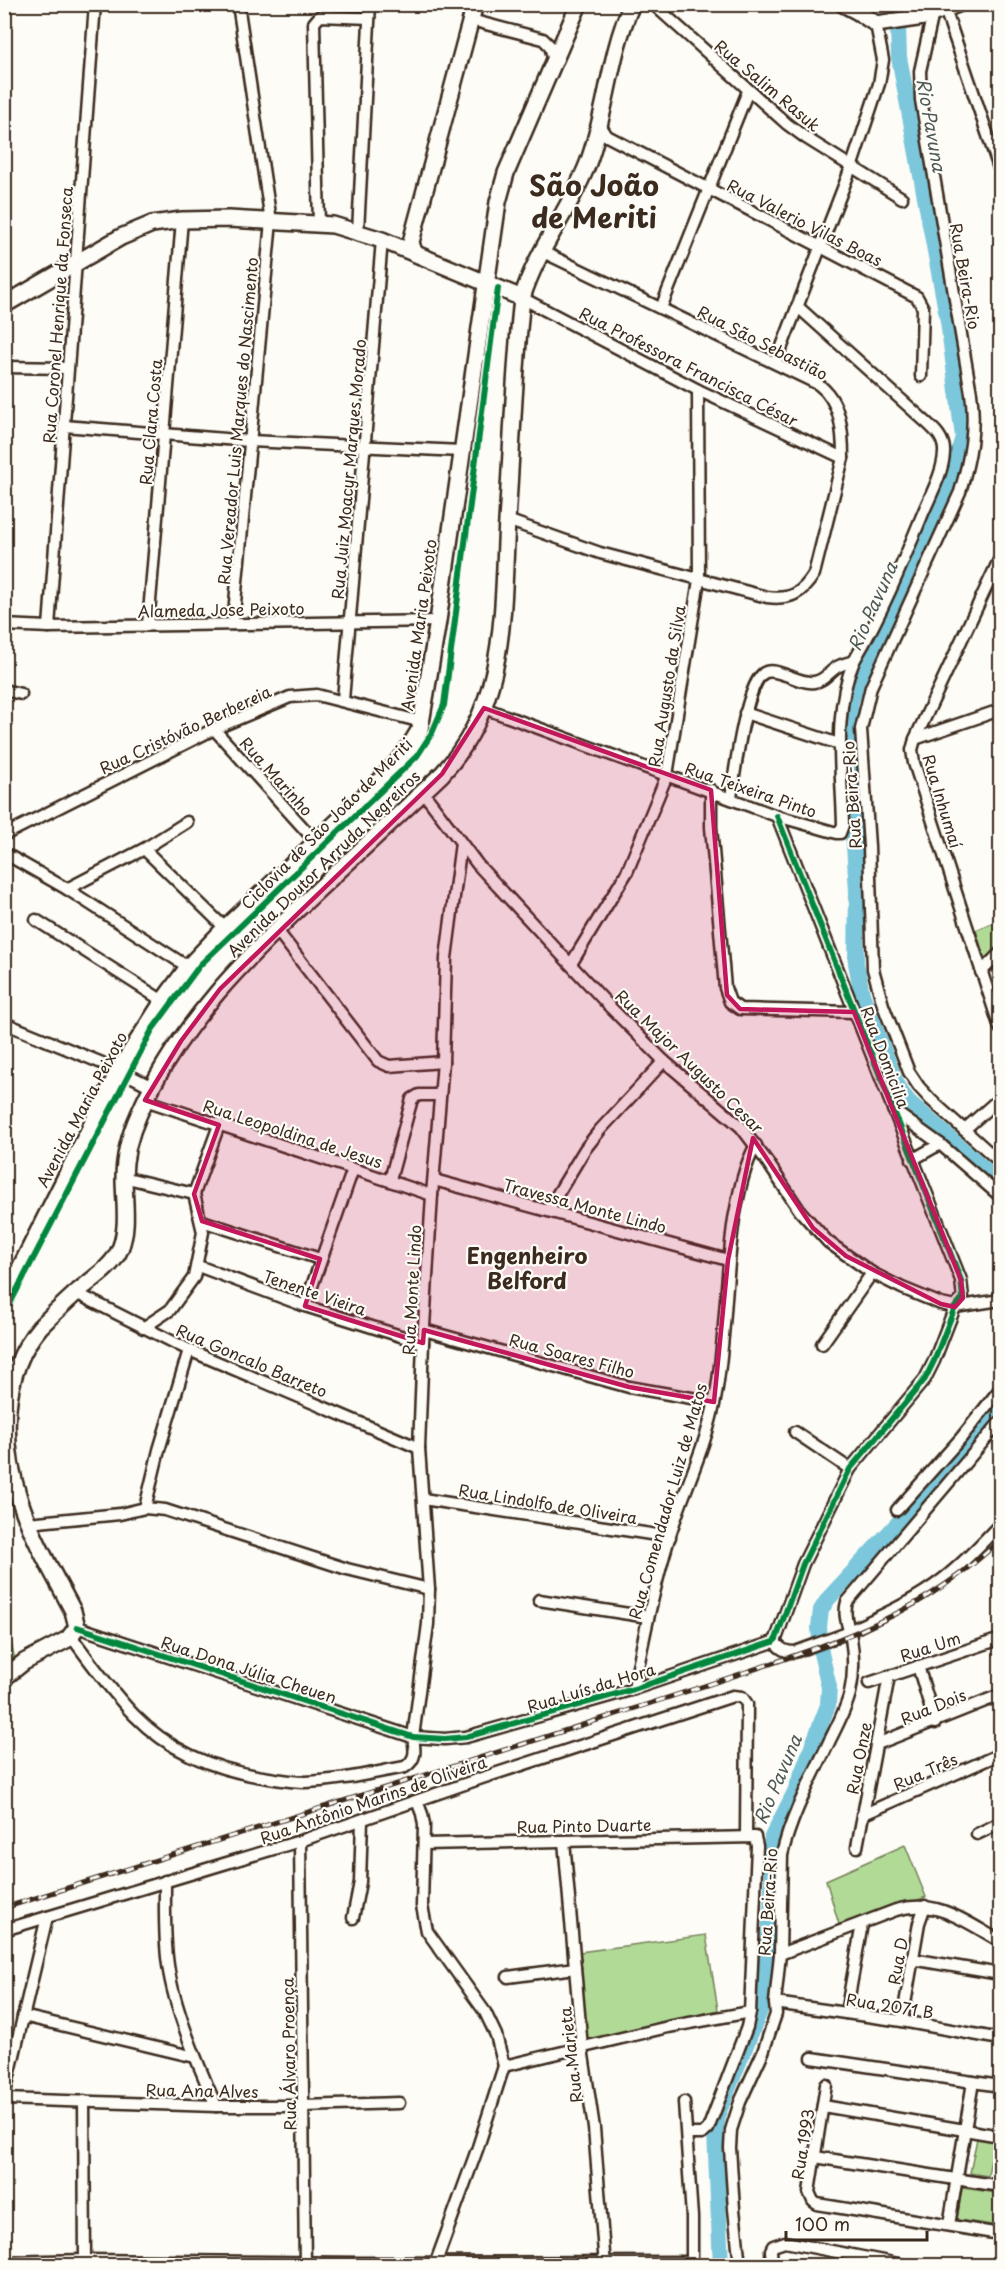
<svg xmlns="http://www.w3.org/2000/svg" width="1005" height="2270" viewBox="0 0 1005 2270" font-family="'Playpen Sans',sans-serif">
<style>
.green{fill:#b1da97;stroke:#76825a;stroke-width:1.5}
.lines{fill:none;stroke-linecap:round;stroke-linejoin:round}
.river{stroke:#7bc7db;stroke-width:16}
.minor-casing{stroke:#3b2a1e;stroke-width:15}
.secondary-casing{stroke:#3b2a1e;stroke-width:20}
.minor{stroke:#fdfcf7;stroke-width:10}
.secondary{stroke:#fdfcf7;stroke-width:15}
.rail-casing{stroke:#3b2a1e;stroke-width:5}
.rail{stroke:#fdfcf7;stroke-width:3;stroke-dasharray:9;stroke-linecap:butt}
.cycleway-casing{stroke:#fdfcf7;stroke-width:10}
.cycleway{stroke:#00873e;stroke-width:6}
.marked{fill:#c2185b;fill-opacity:0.2;stroke:#c2185b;stroke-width:4.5;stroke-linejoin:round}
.labels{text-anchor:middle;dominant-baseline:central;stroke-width:4.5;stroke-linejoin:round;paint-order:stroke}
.street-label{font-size:16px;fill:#3b2a1e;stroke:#fdfcf7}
.water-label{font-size:18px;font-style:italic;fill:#4e5957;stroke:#fdfcf7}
.district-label{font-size:22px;font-weight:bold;fill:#3b2a1e;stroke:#fdfcf7}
.town-label{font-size:28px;font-weight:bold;fill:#3b2a1e;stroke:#fdfcf7}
</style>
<rect width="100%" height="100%" fill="#fdfcf7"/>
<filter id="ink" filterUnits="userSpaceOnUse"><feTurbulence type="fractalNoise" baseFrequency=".0167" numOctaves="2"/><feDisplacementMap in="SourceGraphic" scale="12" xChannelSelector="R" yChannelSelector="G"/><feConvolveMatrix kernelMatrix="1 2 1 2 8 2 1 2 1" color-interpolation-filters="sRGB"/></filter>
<g filter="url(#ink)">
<g class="green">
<polygon points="1000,920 1000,948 991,956 984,958 976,930"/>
<polygon points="5,1614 15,1660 5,1667"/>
<polygon points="905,1845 926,1897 840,1928 826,1880"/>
<polygon points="706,1935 718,2010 587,2042 580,1952"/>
<polygon points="977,2138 994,2141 988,2176 970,2173"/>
<polygon points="962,2188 998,2193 993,2225 957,2220"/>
</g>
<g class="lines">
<g class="river">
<polyline points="904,4 898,26 899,57 948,321 963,437 951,476 859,679 851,701 847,737 857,891 856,963 862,994 898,1088 909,1102 1000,1183"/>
<polyline points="721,2266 715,2132 719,2111 764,2001 772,1896 772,1837 794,1794 828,1705 829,1687 821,1653 819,1627 821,1610 828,1599 924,1495 1000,1404"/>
</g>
<defs>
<g id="minor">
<polyline points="653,4 787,124 806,138 902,198"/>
<polyline points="945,9 1000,171"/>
<path d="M 933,13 L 920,71 L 921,100 L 971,393 C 976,428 970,459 960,492 L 871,687 L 861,729 L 869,846 L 873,969 L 883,1005 L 909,1072 L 919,1087 L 931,1100 L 1000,1162"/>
<polyline points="471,20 543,39 550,46 554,61"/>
<polyline points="600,125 607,136 917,297 923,308 921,376"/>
<polyline points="319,224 314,23 320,16 369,18"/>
<polyline points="358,231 370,4"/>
<polyline points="522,298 698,390 843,458"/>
<polyline points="661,308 748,91"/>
<polyline points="776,362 852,165 879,84 883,60 876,24"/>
<polyline points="4,367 67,368"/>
<polyline points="64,426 250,441 461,451"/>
<path d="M 507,520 L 600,553 L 767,597 C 790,600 802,594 814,574 L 843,458 C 843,431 841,401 818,384 L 541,251"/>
<polyline points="1000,558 915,739 912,750 914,763 1000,1028"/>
<polyline points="233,624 271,221 238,4"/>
<polyline points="4,625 49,627 438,621"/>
<polyline points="148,625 182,220"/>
<polyline points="49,627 95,4"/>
<polyline points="4,690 21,694"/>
<polyline points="343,700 382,240"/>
<path d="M 484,708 L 777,816 L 837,833 L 840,833 L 843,825 C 842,772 832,711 854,661"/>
<polyline points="745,713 839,744"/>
<polyline points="214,729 317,843"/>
<polyline points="915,739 1000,710"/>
<polyline points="711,790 711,827 725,988 730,1002 740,1009 854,1012"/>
<polyline points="423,792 478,865 611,1008 664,1061 741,1127 766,1160 800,1211 828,1242 872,1273 902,1288 941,1304 955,1307 1000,1300"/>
<path d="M 731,798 C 734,776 746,678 766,672 C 779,668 799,684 814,682 C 824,681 829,672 837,667 C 842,664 848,663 854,661 C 881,615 901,567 921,518 C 929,498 943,474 944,453 C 945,439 935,430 926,422 L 797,306"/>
<polyline points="4,835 214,729 290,697 317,695 422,722"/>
<polyline points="144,849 225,928"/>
<polyline points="4,853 67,889 188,967"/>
<polyline points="67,889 144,849 187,822"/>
<polyline points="36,920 163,1001"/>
<polyline points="276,929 378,1061 389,1066 443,1062"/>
<polyline points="571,964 627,872 667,775 699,580 698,390"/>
<polyline points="981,972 1000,953"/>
<polyline points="4,1023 119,1070 152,1087"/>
<polyline points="145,1100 432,1195"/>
<polyline points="893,1110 940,1144 1000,1196"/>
<polyline points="964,1130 1000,1098"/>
<polyline points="912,1160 940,1144"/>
<polyline points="123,1177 194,1194"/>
<polyline points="390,1180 412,1099 419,1095 440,1095"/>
<polyline points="434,1180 728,1260"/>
<polyline points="548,1210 585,1149 600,1130 664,1061"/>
<polyline points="202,1221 320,1259"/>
<polyline points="198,1266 305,1306 423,1343"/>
<polyline points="76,1293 189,1350 419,1448"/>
<polyline points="305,1306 353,1169"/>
<polyline points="143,1328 170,1310 194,1277 203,1232 194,1194 219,1125"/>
<polyline points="424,1330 629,1387 714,1402"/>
<polyline points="822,1344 872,1273"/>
<polyline points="795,1432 850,1469"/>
<polyline points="423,1499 670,1537"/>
<polyline points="145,1508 159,1450 189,1350"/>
<polyline points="897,1510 961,1438 1000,1389"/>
<polyline points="28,1523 120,1514 145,1508 165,1510 347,1569 429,1589"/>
<polyline points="539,1600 648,1617"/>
<polyline points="77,1627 413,1737 445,1739 466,1737 634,1689 773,1642 776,1639 803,1564 850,1469 925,1379 934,1361 955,1307 963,1298 961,1280 777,816"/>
<path d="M 849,1631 C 881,1616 915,1601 943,1579 C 964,1563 982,1543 1000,1524"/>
<path d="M 71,1636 C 91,1663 111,1691 134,1715 C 171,1753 218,1771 269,1778 C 281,1780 294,1782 305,1782 C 339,1781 372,1773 405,1767 C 417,1759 415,1750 413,1737 L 428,1624 L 429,1589 L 419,1448 L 423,1343 L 432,1195 L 443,1062 L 446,958 L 461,843"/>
<path d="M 774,1641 C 780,1649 785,1652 795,1652 L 850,1632"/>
<polyline points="918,1666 935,1723"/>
<polyline points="869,1683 1000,1639"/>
<path d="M 634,1689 C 643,1638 654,1588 669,1538 C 683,1492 706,1447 715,1400 C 726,1340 725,1279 734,1219 C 739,1193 743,1168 756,1145"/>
<polyline points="877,1744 1000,1695"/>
<polyline points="417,1801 422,1814 424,1825 422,1906 427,1931 485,2012 496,2035 504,2066 478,2147 436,2262"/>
<polyline points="862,1815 1000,1754"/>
<polyline points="977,1834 1000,1823"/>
<polyline points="300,1841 305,2266"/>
<polyline points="564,1841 582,2048 594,2128 605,2266"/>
<polyline points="424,1844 755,1837 757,1846 750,2012 747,2027 708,2129 702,2134 687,2134"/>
<polyline points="857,1847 889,1676"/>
<path d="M 165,1881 C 165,1909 164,1938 168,1965 C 174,2009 198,2064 216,2106"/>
<polyline points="353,1918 360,1882 362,1820"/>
<polyline points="4,1930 300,1841 482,1778 733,1696 742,1697 747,1704 746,1836"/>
<path d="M 780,1954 L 896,1910 C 937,1898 966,1922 1000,1941"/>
<polyline points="912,1959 1000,1974"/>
<polyline points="508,1977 575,1968"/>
<polyline points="775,2003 902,2021 1000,2039"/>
<polyline points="846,2013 862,1924"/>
<polyline points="23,2016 195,2057"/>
<polyline points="902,2021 919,1923 925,1906"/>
<polyline points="812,2058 1000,2086"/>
<polyline points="504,2066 668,2027 750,2012"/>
<polyline points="826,2085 809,2192 813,2201 817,2204 1000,2234"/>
<polyline points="4,2097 47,1917"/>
<polyline points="4,2099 216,2106 303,2106 399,2103"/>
<polyline points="84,2101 85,2260"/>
<polyline points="684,2102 692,2217 692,2266"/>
<polyline points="823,2106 1000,2136"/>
<polyline points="815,2157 1000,2186"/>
<polyline points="949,2225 973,2082"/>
<polyline points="5,2262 85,2260 360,2263 692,2262"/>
<path d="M 740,2266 L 734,2209 L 730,2148 L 731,2130 L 740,2102 L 763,2052 L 776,2014 L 775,2003 L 780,1954 L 782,1855 C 791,1815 813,1776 830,1740 C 838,1724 846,1709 850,1693 C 854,1675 854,1656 851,1638 C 848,1625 843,1615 847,1602 L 1000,1422"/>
<polyline points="772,2266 771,2250 773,2246 785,2242 909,2266"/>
</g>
<g id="secondary">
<polyline points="843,4 858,12 876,24 924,17 958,4"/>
<polyline points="414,253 411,242 475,4"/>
<polyline points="4,305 121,237 152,224 182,220 229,219 333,225 382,240 522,298"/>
<polyline points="4,1300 119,1070 163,1001 188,967 225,928 376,785 404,755 420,729 438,621 498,202 506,173 579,4"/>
<path d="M 4,1678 L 24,1662 L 68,1639 L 77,1627 L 73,1611 C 55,1576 33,1540 20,1501 C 1,1445 0,1374 40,1327 C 52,1315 65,1303 77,1292 C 92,1279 112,1268 120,1249 C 129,1227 124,1201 124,1178 C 124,1156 130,1134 139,1114 C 178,1024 249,955 319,889 C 360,851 401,813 442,774 C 508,703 502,611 507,521 C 512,446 514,372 522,298 C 537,249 570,210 588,163 C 607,112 609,54 632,4"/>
</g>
</defs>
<use href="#minor" class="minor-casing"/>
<use href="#secondary" class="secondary-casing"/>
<use href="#minor" class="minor"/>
<use href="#secondary" class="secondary"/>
<defs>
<path id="rail" d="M 4,1908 C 184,1851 363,1795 542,1738 C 610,1716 678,1695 746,1672 C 844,1639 924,1613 1000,1540"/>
</defs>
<use href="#rail" class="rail-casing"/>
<use href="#rail" class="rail"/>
<defs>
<g id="cycleway">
<polyline points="4,1315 152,1030 200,965 417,756 432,733 444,705 498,288"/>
<polyline points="77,1627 413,1737 445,1739 466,1737 634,1689 773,1642 776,1639 803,1564 850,1469 925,1379 934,1361 955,1307 963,1298 961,1280 777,816"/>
</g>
</defs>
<use href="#cycleway" class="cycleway-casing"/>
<use href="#cycleway" class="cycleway"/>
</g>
</g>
<path class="marked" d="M 484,708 L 711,790 L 727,995 L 740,1009 L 854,1012 L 961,1280 L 963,1298 L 955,1307 L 941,1304 L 846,1256 L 813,1228 L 753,1138 L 728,1260 L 714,1402 L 629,1387 L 424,1330 L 423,1343 L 305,1306 L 320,1259 L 202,1221 L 194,1194 L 219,1125 L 145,1100 L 181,1041 L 220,989 L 442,774 Z"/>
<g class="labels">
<g class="street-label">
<text transform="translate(768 85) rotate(40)">Rua Salim Rasuk</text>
<text transform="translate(805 222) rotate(27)">Rua Valerio Vilas Boas</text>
<text transform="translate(966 276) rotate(80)">Rua Beira-Rio</text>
<text transform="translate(57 315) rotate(-86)">Rua Coronel Henrique da Fonseca</text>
<text transform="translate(763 342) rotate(27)">Rua São Sebastião</text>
<text transform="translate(689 366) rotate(27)">Rua Professora Francisca César</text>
<text transform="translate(237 421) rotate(-85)">Rua Vereador Luis Marques do Nascimento</text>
<text transform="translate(150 422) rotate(-85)">Rua Clara Costa</text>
<text transform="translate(348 469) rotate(-85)">Rua Juiz Moacyr Marques Morado</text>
<text transform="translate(221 609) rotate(-1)">Alameda Jose Peixoto</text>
<text transform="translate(418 625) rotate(-82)">Avenida Maria Peixoto</text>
<text transform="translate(666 686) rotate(-81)">Rua Augusto da Silva</text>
<text transform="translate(185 729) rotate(-25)">Rua Cristóvão Berbereia</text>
<text transform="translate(277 776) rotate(48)">Rua Marinho</text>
<text transform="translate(751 789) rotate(19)">Rua Teixeira Pinto</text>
<text transform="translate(851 795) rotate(-94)">Rua Beira-Rio</text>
<text transform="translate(943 801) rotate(73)">Rua Inhumaí</text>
<text transform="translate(326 823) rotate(-45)">Ciclovia de São João de Meriti</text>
<text transform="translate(323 863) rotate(-44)">Avenida Doutor Arruda Negreiros</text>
<text transform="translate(886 1057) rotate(69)">Rua Domicilia</text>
<text transform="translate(690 1061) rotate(44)">Rua Major Augusto Cesar</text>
<text transform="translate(81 1109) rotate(-62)">Avenida Maria Peixoto</text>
<text transform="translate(293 1133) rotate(18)">Rua Leopoldina de Jesus</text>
<text transform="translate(585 1205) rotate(15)">Travessa Monte Lindo</text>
<text transform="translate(411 1290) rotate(-87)">Rua Monte Lindo</text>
<text transform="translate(315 1292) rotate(19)">Tenente Vieira</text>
<text transform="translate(572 1355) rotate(15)">Rua Soares Filho</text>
<text transform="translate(252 1360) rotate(23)">Rua Goncalo Barreto</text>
<text transform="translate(667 1501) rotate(-74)">Rua Comendador Luiz de Matos</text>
<text transform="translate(548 1503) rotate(9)">Rua Lindolfo de Oliveira</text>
<text transform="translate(930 1646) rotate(-18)">Rua Um</text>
<text transform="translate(249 1669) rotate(18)">Rua Dona Júlia Cheuen</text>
<text transform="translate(591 1687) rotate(-17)">Rua Luís da Hora</text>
<text transform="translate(933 1706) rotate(-22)">Rua Dois</text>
<text transform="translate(858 1758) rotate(-79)">Rua Onze</text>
<text transform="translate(925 1771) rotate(-24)">Rua Três</text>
<text transform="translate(373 1799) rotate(-19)">Rua Antônio Marins de Oliveira</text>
<text transform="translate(584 1825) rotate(-1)">Rua Pinto Duarte</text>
<text transform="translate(767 1902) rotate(-86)">Rua Beira-Rio</text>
<text transform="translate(897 1961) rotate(-80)">Rua D</text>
<text transform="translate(890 2005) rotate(9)">Rua 2071 B</text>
<text transform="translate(288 2054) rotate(-91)">Rua Álvaro Proença</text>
<text transform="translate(570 2055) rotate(-97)">Rua Marieta</text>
<text transform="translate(202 2090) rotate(1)">Rua Ana Alves</text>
<text transform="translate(802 2144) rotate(-81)">Rua 1993</text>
</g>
<g class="water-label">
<text transform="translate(932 125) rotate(80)">Rio Pavuna</text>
<text transform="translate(872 606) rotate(-66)">Rio Pavuna</text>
<text transform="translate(777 1779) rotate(-67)">Rio Pavuna</text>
</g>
<g class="district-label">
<text x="527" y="1254">Engenheiro<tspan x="527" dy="25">Belford</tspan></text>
</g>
<g class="town-label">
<text x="594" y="184">São João<tspan x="594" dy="32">de Meriti</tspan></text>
</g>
</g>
<rect width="1005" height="2270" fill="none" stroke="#fdfcf7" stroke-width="24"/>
<rect x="12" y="12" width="981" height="2246" fill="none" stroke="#3b2a1e" stroke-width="2" filter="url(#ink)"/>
<path d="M786 2231v9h141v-9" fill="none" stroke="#3b2a1e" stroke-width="3"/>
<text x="795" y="2231" font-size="18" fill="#3b2a1e" stroke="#fdfcf7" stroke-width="4.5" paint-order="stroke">100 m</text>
</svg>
